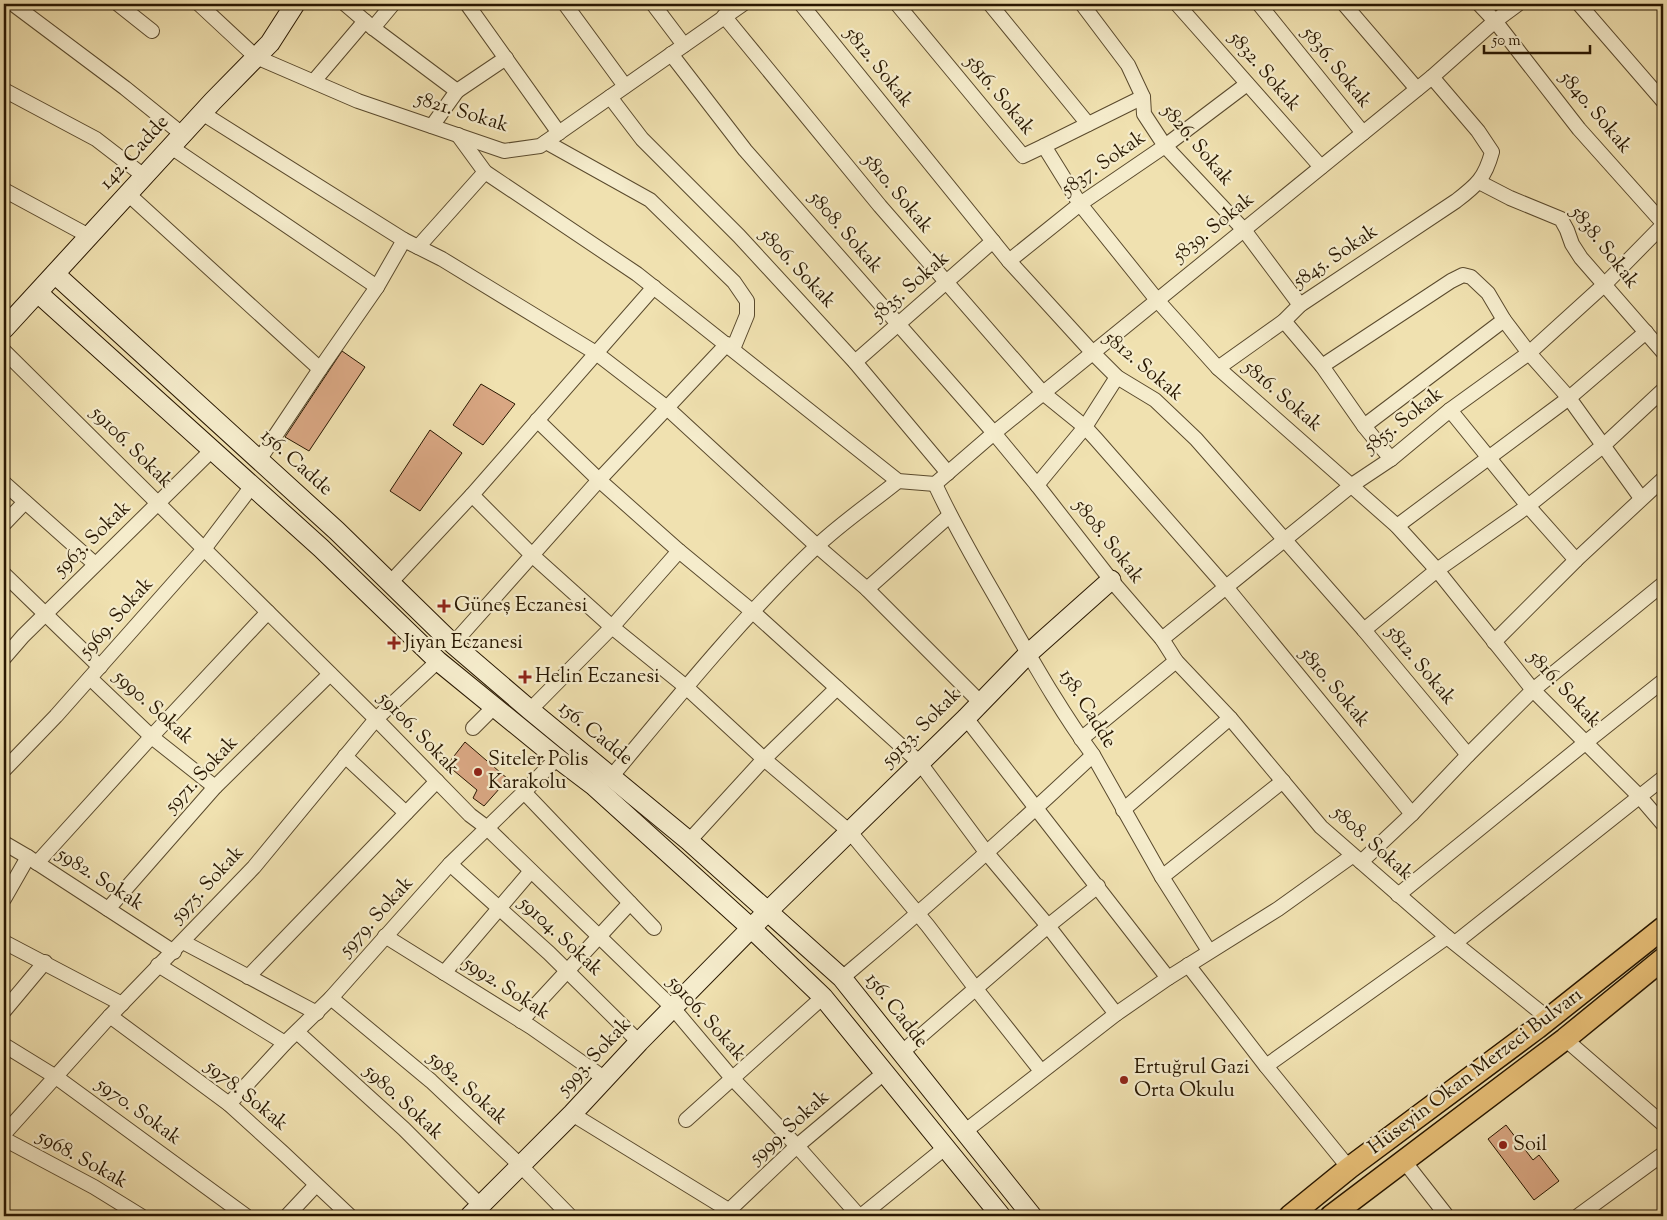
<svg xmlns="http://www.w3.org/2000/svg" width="1667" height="1220" viewBox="0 0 1667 1220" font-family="'Sorts Mill Goudy',serif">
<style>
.building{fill:#d9a783;stroke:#281701}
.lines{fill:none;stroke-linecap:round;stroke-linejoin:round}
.street-casing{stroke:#5a4a2d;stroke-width:16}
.secondary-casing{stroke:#281701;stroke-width:21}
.primary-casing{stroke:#281701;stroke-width:24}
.street{stroke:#f5eccc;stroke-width:14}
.secondary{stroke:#f5eccc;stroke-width:19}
.primary{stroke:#e8c078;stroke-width:21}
.poi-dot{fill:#8f2418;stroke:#f5eccc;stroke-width:2}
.labels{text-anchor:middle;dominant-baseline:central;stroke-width:4.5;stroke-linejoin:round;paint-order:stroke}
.street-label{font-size:20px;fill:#281701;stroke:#f5eccc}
.poi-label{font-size:20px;fill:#281701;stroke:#f5eccc;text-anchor:start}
</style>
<rect width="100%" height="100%" fill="#f0e1b0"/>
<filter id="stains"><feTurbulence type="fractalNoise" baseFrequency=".004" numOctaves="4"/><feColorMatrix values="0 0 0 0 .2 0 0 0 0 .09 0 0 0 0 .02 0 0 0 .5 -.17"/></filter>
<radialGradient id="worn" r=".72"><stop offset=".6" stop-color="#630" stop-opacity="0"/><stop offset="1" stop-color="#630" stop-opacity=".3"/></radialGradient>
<g class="building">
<polygon points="342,351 365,367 309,451 285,437"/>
<polygon points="481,384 515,404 483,445 453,425"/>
<polygon points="430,430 462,453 420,511 390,491"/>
<polygon points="465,742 508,779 484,806 473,798 477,790 447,765"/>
<polygon points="1506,1125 1533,1160 1539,1155 1559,1181 1534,1200 1488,1139"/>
</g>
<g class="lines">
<defs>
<g id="street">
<polyline points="13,4 125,88 182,134"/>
<polyline points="118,4 152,31"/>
<polyline points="199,4 256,57 358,101 504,151 540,146 743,4"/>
<polyline points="345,4 373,28 457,91 432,126"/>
<polyline points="467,4 559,133"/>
<polyline points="565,4 625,86"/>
<polyline points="653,4 684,45"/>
<polyline points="801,4 1009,261 1093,353 1117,377 1155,400 1196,439 1364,630 1468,755"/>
<polyline points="897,4 1023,156 1044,146 1080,204 1157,300 1218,368 1397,526 1437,570 1533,690 1639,796 1663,824"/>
<polyline points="990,4 1088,124"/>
<polyline points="1082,4 1128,65 1143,97 1144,114 1165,146 1244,230 1300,305"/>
<polyline points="1177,4 1321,167"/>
<polyline points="1259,4 1363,133"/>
<polyline points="1344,4 1417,89"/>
<polyline points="1479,4 1495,21 1579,129 1663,223"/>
<polyline points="1579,4 1663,101"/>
<polyline points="724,16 880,206 1043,393 1085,427 1096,439 1226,587 1412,814"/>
<polyline points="373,28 393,4"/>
<polyline points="671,54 745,150 994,433 1037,485 1111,580 1162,639 1176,661 1230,718 1321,827 1447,937 1549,1019"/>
<polyline points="314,81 365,21"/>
<polyline points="4,90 96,139 144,176"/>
<polyline points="457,91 506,58"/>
<polyline points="610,97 642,139 739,236 855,362 948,473"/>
<polyline points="202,113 404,240 442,259 596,353 666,407 817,546 867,589 980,702"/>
<polyline points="458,135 485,172 637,274 898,481 935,484"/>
<polyline points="546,142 650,200 734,282 747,301 747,315 733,349"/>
<polyline points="1044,146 1143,97"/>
<polyline points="171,147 377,287"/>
<polyline points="1479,182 1510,198 1561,219 1567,230 1572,244 1581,258 1663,352"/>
<polyline points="4,190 89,236"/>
<polyline points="128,194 320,369"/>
<polyline points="418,247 485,172"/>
<polyline points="1009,261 1080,204 1165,146 1247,84"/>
<polyline points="1284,321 1322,366 1364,426 1391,459"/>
<polyline points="4,351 376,719 470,815 486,827 673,1008 732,1078 797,1146 859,1216"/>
<polyline points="855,362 993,241"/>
<polyline points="1322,366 1451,281 1463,275 1471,277 1488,293 1504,320 1529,353 1569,398 1641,498"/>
<path d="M 1218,368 L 1284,321 L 1300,305 L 1456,201 C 1477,185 1485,178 1492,152 L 1478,131 L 1432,77"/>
<polyline points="1450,410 1528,506 1576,560"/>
<polyline points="537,420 599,480 679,551 753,612 920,763 986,852 1048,926 1116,1014"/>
<polyline points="1364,426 1504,320"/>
<polyline points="259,460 320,369 377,287 404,240"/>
<polyline points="4,483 95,564"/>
<polyline points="935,484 994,433 1432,77 1495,21 1518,4"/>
<path d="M 935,484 C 957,532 984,576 1010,622 C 1036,667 1062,713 1093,755 L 1162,877 L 1209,951"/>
<polyline points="1037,485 1085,427 1117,377"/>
<polyline points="472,495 533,556 612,627 686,687 764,759 850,832 928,926 976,989 1041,1071"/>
<polyline points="4,524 25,502"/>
<polyline points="1397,526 1569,398 1646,332"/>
<polyline points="4,574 100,667"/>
<polyline points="390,583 472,495 654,287"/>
<polyline points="867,589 949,516"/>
<polyline points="1364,630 1437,570 1528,506 1604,445 1663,390"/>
<polyline points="1162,639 1352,485 1391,459 1450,410 1529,353 1605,284 1663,225"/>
<polyline points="1494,642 1576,560 1663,479"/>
<polyline points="453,644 599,480 727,344"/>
<polyline points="4,658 23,636 212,450"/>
<polyline points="90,678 153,738 215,787"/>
<polyline points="530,710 612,627 679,551"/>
<polyline points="966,718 1168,978"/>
<polyline points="473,728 494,707"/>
<polyline points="1081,739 1176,661"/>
<polyline points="345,756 406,813"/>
<polyline points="4,770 56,716 204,549 252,486"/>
<path d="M 612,776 C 677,698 742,617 816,547 C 841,523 871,503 898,481"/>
<polyline points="524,792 654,928"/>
<polyline points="1123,810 1230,718"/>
<polyline points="689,841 764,759 837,688"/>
<polyline points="4,843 28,857 174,952"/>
<polyline points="1361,862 1412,814 1468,755 1533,690 1663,584"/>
<polyline points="37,863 152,736 268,612"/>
<polyline points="450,864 549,953 639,1042"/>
<polyline points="1162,877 1283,781"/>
<polyline points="1398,895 1585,743 1663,681"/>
<polyline points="4,899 28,857"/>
<polyline points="108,909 215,787 330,674"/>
<polyline points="385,936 531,1027 604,1078"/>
<polyline points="4,942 122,1004"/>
<polyline points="183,942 317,1013"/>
<polyline points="1455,943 1663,778"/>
<polyline points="158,965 285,1043"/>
<polyline points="1188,965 1266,1066 1349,1168"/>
<polyline points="444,973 531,871"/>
<polyline points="248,977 437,781"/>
<path d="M 842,978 C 928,906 1011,832 1093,755"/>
<polyline points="331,998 431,1081 520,1165 570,1216"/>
<polyline points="4,1011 45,962"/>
<polyline points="110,1016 229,1104 283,1153 350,1216"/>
<polyline points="521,1021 630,903"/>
<polyline points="297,1032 404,1129 481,1206"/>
<polyline points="1565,1039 1663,1124"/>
<polyline points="4,1045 56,1077 246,1216"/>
<polyline points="901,1053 1048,926 1098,886"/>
<polyline points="1266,1066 1447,937"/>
<polyline points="229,1104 285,1043 331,998 450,864 524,792 557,758"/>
<polyline points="572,1114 730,1211"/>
<polyline points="686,1120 823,997"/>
<polyline points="964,1132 1116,1014 1168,978 1278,909 1352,856"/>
<polyline points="4,1134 110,1016 254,867 376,719 438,661"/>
<polyline points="4,1139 94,1187 141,1216"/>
<polyline points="1404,1161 1447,1216"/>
<polyline points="287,1216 316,1185"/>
<polyline points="723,1216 797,1146 884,1073"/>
<polyline points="861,1216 946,1147"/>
<polyline points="1578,1216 1663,1154"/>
</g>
<g id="secondary">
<polyline points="55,274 337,531 453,644 530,710 689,841 842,978 1032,1216"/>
<polyline points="38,293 321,548 438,661 557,758 594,786 751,928 823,997 1001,1216"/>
<polyline points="4,329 213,101 270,43 295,4"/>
<polyline points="470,1216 572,1114 639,1042 768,911 966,718 1029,653 1111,580"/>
</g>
<g id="primary">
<polyline points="1290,1216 1349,1168 1537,1028 1663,928"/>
<polyline points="1331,1216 1565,1039 1663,959"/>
</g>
</defs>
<use href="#street" class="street-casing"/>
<use href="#secondary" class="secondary-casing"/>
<use href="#primary" class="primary-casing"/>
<use href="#street" class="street"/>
<use href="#secondary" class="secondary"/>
<use href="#primary" class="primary"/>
</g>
<g class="poi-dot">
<path d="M441.5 598.5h5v5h5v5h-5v5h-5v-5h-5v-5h5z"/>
<path d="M391.5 635.5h5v5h5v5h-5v5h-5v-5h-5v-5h5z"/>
<path d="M522.5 669.5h5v5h5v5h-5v5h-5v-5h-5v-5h5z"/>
<circle cx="478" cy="772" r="5"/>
<circle cx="1124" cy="1080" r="5"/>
<circle cx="1503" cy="1145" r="5"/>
</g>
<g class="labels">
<g class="street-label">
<text transform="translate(878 68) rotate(51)">5812. Sokak</text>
<text transform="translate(1336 68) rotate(51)">5836. Sokak</text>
<text transform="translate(1264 72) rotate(49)">5832. Sokak</text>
<text transform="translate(999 96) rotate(50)">5816. Sokak</text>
<text transform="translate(462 113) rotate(17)">5821. Sokak</text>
<text transform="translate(1595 113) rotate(50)">5840. Sokak</text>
<text transform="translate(1197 146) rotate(50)">5826. Sokak</text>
<text transform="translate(135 153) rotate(-48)">142. Cadde</text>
<text transform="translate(1104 164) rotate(-35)">5837. Sokak</text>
<text transform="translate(897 194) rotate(50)">5810. Sokak</text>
<text transform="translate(1214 228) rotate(-39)">5839. Sokak</text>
<text transform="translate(845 233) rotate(49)">5808. Sokak</text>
<text transform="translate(1604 248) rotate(52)">5838. Sokak</text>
<text transform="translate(1336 257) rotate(-34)">5845. Sokak</text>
<text transform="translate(797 269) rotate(47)">5806. Sokak</text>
<text transform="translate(911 287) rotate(-41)">5835. Sokak</text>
<text transform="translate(1143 367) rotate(40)">5812. Sokak</text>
<text transform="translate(1282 397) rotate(41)">5816. Sokak</text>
<text transform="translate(1404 421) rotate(-38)">5855. Sokak</text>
<text transform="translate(131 448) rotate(45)">59106. Sokak</text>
<text transform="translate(296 463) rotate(42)">156. Cadde</text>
<text transform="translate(93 539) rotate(-44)">5963. Sokak</text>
<text transform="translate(1108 542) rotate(52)">5808. Sokak</text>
<text transform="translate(117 618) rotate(-48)">5969. Sokak</text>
<text transform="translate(1420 666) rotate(50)">5812. Sokak</text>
<text transform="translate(1334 688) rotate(50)">5810. Sokak</text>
<text transform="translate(1564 690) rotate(47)">5816. Sokak</text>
<text transform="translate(153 708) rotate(42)">5990. Sokak</text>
<text transform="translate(1087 709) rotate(58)">158. Cadde</text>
<text transform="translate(922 728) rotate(-45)">59133. Sokak</text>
<text transform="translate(418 734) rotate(46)">59106. Sokak</text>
<text transform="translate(595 734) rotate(39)">156. Cadde</text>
<text transform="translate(202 775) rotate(-47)">5971. Sokak</text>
<text transform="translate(1372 844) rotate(42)">5808. Sokak</text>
<text transform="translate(100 880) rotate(33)">5982. Sokak</text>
<text transform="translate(208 885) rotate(-47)">5975. Sokak</text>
<text transform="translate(377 917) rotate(-48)">5979. Sokak</text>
<text transform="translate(560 937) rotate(43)">59104. Sokak</text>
<text transform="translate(506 989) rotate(33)">5992. Sokak</text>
<text transform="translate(896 1011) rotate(52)">156. Cadde</text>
<text transform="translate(706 1019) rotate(48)">59106. Sokak</text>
<text transform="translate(595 1057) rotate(-47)">5993. Sokak</text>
<text transform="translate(1476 1072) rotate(-37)">Hüseyin Okan Merzeci Bulvarı</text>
<text transform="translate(467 1089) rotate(42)">5982. Sokak</text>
<text transform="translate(246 1096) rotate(39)">5978. Sokak</text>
<text transform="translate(403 1103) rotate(43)">5980. Sokak</text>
<text transform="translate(138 1112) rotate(36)">5970. Sokak</text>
<text transform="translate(790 1128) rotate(-42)">5999. Sokak</text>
<text transform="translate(82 1160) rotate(29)">5968. Sokak</text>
</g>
<g class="poi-label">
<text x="454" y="606">Güneş Eczanesi</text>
<text x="404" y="643">Jiyan Eczanesi</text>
<text x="535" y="677">Helin Eczanesi</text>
<text x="488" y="760">Siteler Polis<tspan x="488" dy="23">Karakolu</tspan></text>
<text x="1134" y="1068">Ertuğrul Gazi<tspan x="1134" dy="23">Orta Okulu</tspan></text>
<text x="1513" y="1145">Soil</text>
</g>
</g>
<rect width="1667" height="1220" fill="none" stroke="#f0e1b0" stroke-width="20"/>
<rect x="5" y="5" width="1657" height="1210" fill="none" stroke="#281701" stroke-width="2.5"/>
<rect x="10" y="10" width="1647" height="1200" fill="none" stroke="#281701"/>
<path d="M1484 45v8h106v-8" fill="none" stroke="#281701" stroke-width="2.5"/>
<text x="1492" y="45" font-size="15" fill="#281701" stroke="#f5eccc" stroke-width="4" paint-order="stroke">50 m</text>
<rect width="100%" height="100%" filter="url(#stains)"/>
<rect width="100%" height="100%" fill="url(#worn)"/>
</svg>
